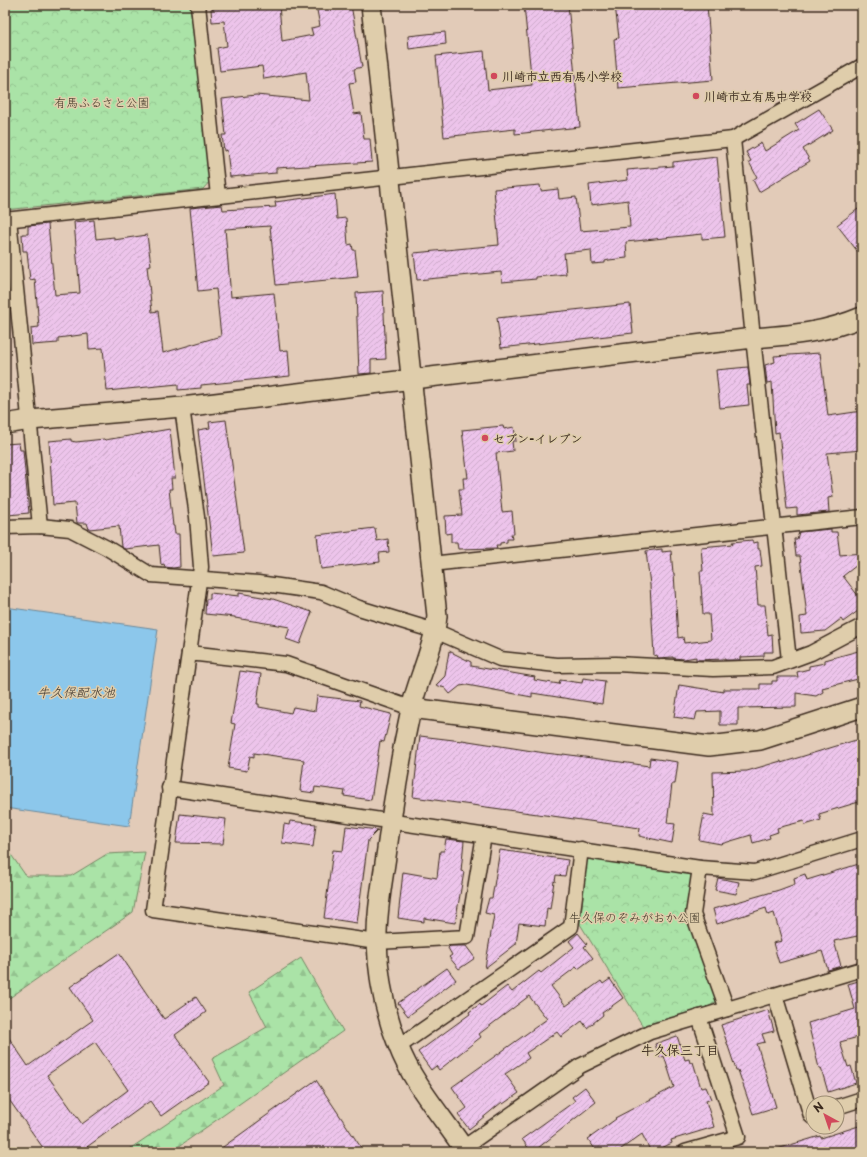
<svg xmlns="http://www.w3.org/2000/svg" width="867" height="1157" viewBox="0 0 867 1157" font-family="'Playpen Sans','Klee One',sans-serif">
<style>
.forest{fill:url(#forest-firs);stroke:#728662}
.park{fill:url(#park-crowns);stroke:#728662}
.water{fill:#8cc7eb;stroke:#6c8899}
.building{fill:url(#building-hatch);stroke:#3b2a1e;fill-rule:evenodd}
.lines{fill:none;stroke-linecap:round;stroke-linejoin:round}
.street-casing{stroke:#3b2a1e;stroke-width:17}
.secondary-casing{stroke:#3b2a1e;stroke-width:22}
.street{stroke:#dfcdab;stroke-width:14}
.secondary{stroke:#dfcdab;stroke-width:19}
.poi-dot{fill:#d1495b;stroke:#dfcdab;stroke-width:1.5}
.labels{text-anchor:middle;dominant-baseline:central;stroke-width:3;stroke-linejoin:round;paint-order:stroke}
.poi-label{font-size:12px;font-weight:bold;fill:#3b2a1e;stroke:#dfcdab;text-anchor:start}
.park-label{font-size:12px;fill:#463c2c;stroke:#dfcdab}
.water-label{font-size:13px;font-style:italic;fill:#433a32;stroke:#dfcdab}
.neighbourhood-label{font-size:13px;font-weight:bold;fill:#3b2a1e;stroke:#dfcdab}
</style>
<defs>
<pattern id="forest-firs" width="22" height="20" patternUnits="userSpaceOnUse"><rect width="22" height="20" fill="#aae3a7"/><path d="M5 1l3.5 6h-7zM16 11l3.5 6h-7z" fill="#93c38f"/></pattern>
<pattern id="park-crowns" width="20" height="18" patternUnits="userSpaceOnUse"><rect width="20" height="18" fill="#aae3a7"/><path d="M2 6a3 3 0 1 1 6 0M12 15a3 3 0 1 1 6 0" fill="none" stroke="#93c38f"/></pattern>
<pattern id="building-hatch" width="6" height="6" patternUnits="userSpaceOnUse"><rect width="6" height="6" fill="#edc4eb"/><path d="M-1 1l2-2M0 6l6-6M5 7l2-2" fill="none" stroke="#cca9c9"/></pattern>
</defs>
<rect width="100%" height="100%" fill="#e2cbb8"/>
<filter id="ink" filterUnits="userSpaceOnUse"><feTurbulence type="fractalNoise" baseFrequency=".025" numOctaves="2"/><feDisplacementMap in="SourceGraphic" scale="8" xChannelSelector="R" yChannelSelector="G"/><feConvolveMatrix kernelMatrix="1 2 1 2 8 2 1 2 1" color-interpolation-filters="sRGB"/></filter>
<g filter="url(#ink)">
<g class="forest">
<polygon points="5,846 26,876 71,876 107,854 145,852 133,912 5,1001"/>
<polygon points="301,958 343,1031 171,1152 125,1152 224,1085 212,1059 267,1027 249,992"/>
</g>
<g class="park">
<polygon points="5,5 192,5 211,180 203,189 5,210"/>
<polygon points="587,858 692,874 686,916 717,1002 692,1015 644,1028 580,924"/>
</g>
<polygon class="water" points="5,607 158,629 129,826 5,808"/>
<g class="building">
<polygon points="214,5 279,5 282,41 313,35 311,28 320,26 316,5 351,5 362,67 354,69 356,82 349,83 354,114 361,113 364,139 370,139 372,162 276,168 276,173 230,177 227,150 224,151 222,135 226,135 222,99 256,95 309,100 306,72 264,79 262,66 220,71 217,48 227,46 224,21 212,22 211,9 214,9"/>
<polygon points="524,5 568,5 580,127 515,134 515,129 444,137 436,56 484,51 488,90 532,85"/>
<polygon points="615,5 707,5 713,80 618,88 614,39 619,38"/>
<polygon points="445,32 446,44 409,49 408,36"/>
<polygon points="819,109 833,130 803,149 810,161 759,192 753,180 757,177 749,162 751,161 746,152 761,143 765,151 799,130 795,124"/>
<polygon points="717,157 725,237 702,239 702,234 626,242 627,258 609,260 605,261 605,263 592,264 591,250 564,253 566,274 536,277 536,279 502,282 501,272 417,280 414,253 499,245 494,189 540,185 541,191 558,189 559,199 576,197 580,231 630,227 628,200 591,205 589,185 628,180 627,170 673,166 673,162"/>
<polygon points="335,194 337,219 346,218 348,245 352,244 353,250 355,250 358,277 276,285 270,226 225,229 231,297 274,293 280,351 288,350 290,376 201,385 201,388 178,390 178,384 107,391 103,348 89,349 88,334 58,338 58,343 32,345 31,328 39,327 35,279 30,280 27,251 23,251 22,234 28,234 28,226 48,224 55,295 80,293 74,222 94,220 96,239 114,237 114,240 147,235 151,265 147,266 152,312 158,311 163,353 221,336 216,289 198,291 190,208 222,205 223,210 276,207 275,202"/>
<polygon points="862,206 862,257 837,225"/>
<polygon points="383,291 386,359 371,360 371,373 359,374 356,293"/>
<polygon points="630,304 633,333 501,348 497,318"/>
<polygon points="820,353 828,416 862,411 862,450 827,453 833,497 828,498 829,512 797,515 797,508 787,509 779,432 775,433 772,382 767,383 765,365 775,362 774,356"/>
<polygon points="748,367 750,385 747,385 749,405 720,408 716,370"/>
<polygon points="226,420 244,553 213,556 198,430 210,428 209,422"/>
<polygon points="503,426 504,429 514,427 516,441 512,441 513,451 496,453 502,512 512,511 514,534 511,534 512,539 507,539 507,542 500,543 500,545 496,545 497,548 458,549 457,542 451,542 451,533 446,534 445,516 462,515 459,489 464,489 463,478 468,478 462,430"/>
<polygon points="170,429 175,478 171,478 172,489 169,489 173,526 174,526 175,534 179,534 180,567 173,568 165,567 164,564 161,565 159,545 125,549 121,547 119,526 89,529 87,523 77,523 75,503 53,505 49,441 71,439 71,441 76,442 104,439 105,440"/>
<polygon points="19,443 20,450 23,450 29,513 8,515 5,479 5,444"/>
<polygon points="375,528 377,541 388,539 389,552 379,553 380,562 321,569 317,535"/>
<polygon points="831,529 831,532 837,532 840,555 862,553 862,561 843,576 862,601 862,608 843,622 841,619 825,631 801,633 800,617 807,616 800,556 796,556 794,539 797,539 799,532"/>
<polygon points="752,540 753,543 758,542 758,549 760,549 762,566 755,567 758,605 765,605 768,635 772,634 773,652 764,652 764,656 740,657 740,660 725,660 725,659 696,660 696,657 684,659 673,658 673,657 658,658 657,655 654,656 650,585 646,551 662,549 662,552 671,551 673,573 674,573 678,638 683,637 684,643 711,640 709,614 703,614 700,571 703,571 701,547 733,544 732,542"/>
<polygon points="210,593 239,596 239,593 273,599 312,612 300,644 286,639 290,627 235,618 235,617 205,614 206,599 210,599"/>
<polygon points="862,650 862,678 822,688 823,692 816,696 796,693 796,707 738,708 738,725 720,725 720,711 697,712 695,720 674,717 679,685 724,692 724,689 760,689 760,684 772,684 772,681 777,681 777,677 798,677 797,672 809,669 809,666 825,663 825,660"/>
<polygon points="449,651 471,662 471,666 535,677 534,680 559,684 560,680 582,683 583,678 605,681 602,704 532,693 532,697 467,685 460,686 450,694 445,688 436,685 445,676"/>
<polygon points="240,671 261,674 257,704 259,704 259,707 291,713 293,707 315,711 317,696 360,701 359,706 391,714 384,742 380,741 371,800 344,796 345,791 315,787 314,793 300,791 304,760 254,753 254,757 250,756 247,771 228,768 235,724 231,723"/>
<polygon points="420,736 462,741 462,740 545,753 563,755 563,754 649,766 650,758 678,762 675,784 672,784 667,823 675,824 672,843 639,836 640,828 413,797"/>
<polygon points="856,740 858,746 862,744 862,801 819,814 821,820 805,825 804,821 777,828 778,832 769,835 770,838 753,843 751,835 721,844 699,840 704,814 714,816 713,772 747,771 781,761 781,763"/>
<polygon points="180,814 226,819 223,844 176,843"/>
<polygon points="290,821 316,824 313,847 282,843 284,824 289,825"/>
<polygon points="346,826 378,830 368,840 357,923 324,918 333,850 343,851"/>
<polygon points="446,839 464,841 461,871 464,872 455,923 424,918 424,922 398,918 403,872 437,878 440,851 444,851"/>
<polygon points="500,850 568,860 565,876 556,875 555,882 554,881 550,909 547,908 545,926 519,923 516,944 485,968 494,915 485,913 489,898 492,898"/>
<polygon points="862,863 862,935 834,941 841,966 828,970 822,951 779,963 773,943 782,941 774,913 768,915 766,908 717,924 713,909 779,890 795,884 794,878 805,874 807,880"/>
<polygon points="718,878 739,882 736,894 715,890"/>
<polygon points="578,933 587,944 584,947 593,958 578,969 576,967 551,986 566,1006 601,981 603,984 610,979 623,998 602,1013 603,1015 587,1028 582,1021 561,1037 557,1032 526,1053 529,1058 505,1074 519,1093 503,1104 502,1102 469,1129 458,1115 467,1108 452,1087 547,1019 529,996 479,1034 481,1037 439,1070 436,1066 431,1070 418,1052 470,1014 469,1012 480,1004 481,1006 507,986 512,992 539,971 541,973 574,947 569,941"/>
<polygon points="450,946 466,946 475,958 459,969 449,957 452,955 448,948"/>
<path d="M 119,953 L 164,1019 L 196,997 L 206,1012 L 175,1035 L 209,1082 L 161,1116 L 150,1101 L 80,1152 L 46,1152 L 5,1094 L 5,1032 L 28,1066 L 93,1020 L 70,987 ZM 95,1042 L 128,1090 L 82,1124 L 47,1075 Z"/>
<polygon points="447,968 456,980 408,1016 398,1003"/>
<polygon points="862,980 862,1036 840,1042 848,1067 851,1066 856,1083 828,1092 821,1068 819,1068 808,1023 855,1009 848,984"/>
<polygon points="768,1010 774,1031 762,1034 765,1042 757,1044 776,1107 753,1114 738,1070 736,1070 721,1025"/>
<polygon points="677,1036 685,1060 689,1059 690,1063 693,1062 701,1088 706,1087 711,1099 706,1101 714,1127 671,1140 672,1143 653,1152 651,1152 642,1134 617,1152 597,1152 588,1139 616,1119 615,1118 674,1087 664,1056 660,1058 655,1044"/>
<polygon points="316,1080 364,1152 216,1152"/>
<polygon points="585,1087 596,1102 533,1152 531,1152 522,1139 575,1101 572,1097"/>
<polygon points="862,1125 862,1152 777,1152 777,1149 820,1136 821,1138"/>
</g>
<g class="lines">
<defs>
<g id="street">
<polyline points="198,5 218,196"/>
<polyline points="733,139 753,338 789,660"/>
<polyline points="9,219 40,526"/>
<polyline points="5,220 733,139 862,66"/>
<polyline points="182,407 197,517 201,567 189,653"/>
<polyline points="5,527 40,526 70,529 107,548 151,575 258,583 321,592 359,608 435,631 500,659 557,665 616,664 713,669 773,667 811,653 862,626"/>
<polyline points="431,564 862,517"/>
<polyline points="411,708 286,664 189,653 153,910 377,942 467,937 484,835"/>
<polyline points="169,788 700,868 755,872 862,839"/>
<polyline points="700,868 693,914 727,1009"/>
<polyline points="775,995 811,1116 813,1115"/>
<polyline points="398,1047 571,927 581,849"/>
<polyline points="837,1107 862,1099"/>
<polyline points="463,1148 580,1066 650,1032 862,969"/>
<polyline points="685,1152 738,1137 699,1017"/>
</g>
<g id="secondary">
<path d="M 371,5 L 437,616 C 434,648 418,678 411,709 C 401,755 393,802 387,849 C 383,880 376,912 377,942 C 378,977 385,1013 398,1045 C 413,1085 443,1117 466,1152"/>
<path d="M 5,424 L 30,420 L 182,407 L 753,338 C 793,335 824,333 862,317"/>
<polyline points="411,708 709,746 760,740 862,707"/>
</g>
</defs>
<use href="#street" class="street-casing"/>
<use href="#secondary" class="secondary-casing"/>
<use href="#street" class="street"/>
<use href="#secondary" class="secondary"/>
</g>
</g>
<g class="poi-dot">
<circle cx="494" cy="76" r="4"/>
<circle cx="696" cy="96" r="4"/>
<circle cx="485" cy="438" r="4"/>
</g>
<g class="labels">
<g class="poi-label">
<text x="502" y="76">川崎市立西有馬小学校</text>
<text x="704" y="96">川崎市立有馬中学校</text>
<text x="493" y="438">セブン-イレブン</text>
</g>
<g class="park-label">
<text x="102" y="102">有馬ふるさと公園</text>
<text x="635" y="917">牛久保のぞみがおか公園</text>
</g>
<g class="water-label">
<text x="76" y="691">牛久保配水池</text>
</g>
<g class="neighbourhood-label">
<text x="680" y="1049">牛久保三丁目</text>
</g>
</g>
<rect width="867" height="1157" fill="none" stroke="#dfcdab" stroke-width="20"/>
<rect x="10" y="10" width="847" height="1137" fill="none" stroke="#3b2a1e" stroke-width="1.5" filter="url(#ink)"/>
<g transform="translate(825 1115) rotate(320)"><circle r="19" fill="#dfcdab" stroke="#9d8c73"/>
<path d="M0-3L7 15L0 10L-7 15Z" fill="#d1495b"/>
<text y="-6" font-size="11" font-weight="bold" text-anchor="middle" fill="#3b2a1e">N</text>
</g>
</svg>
